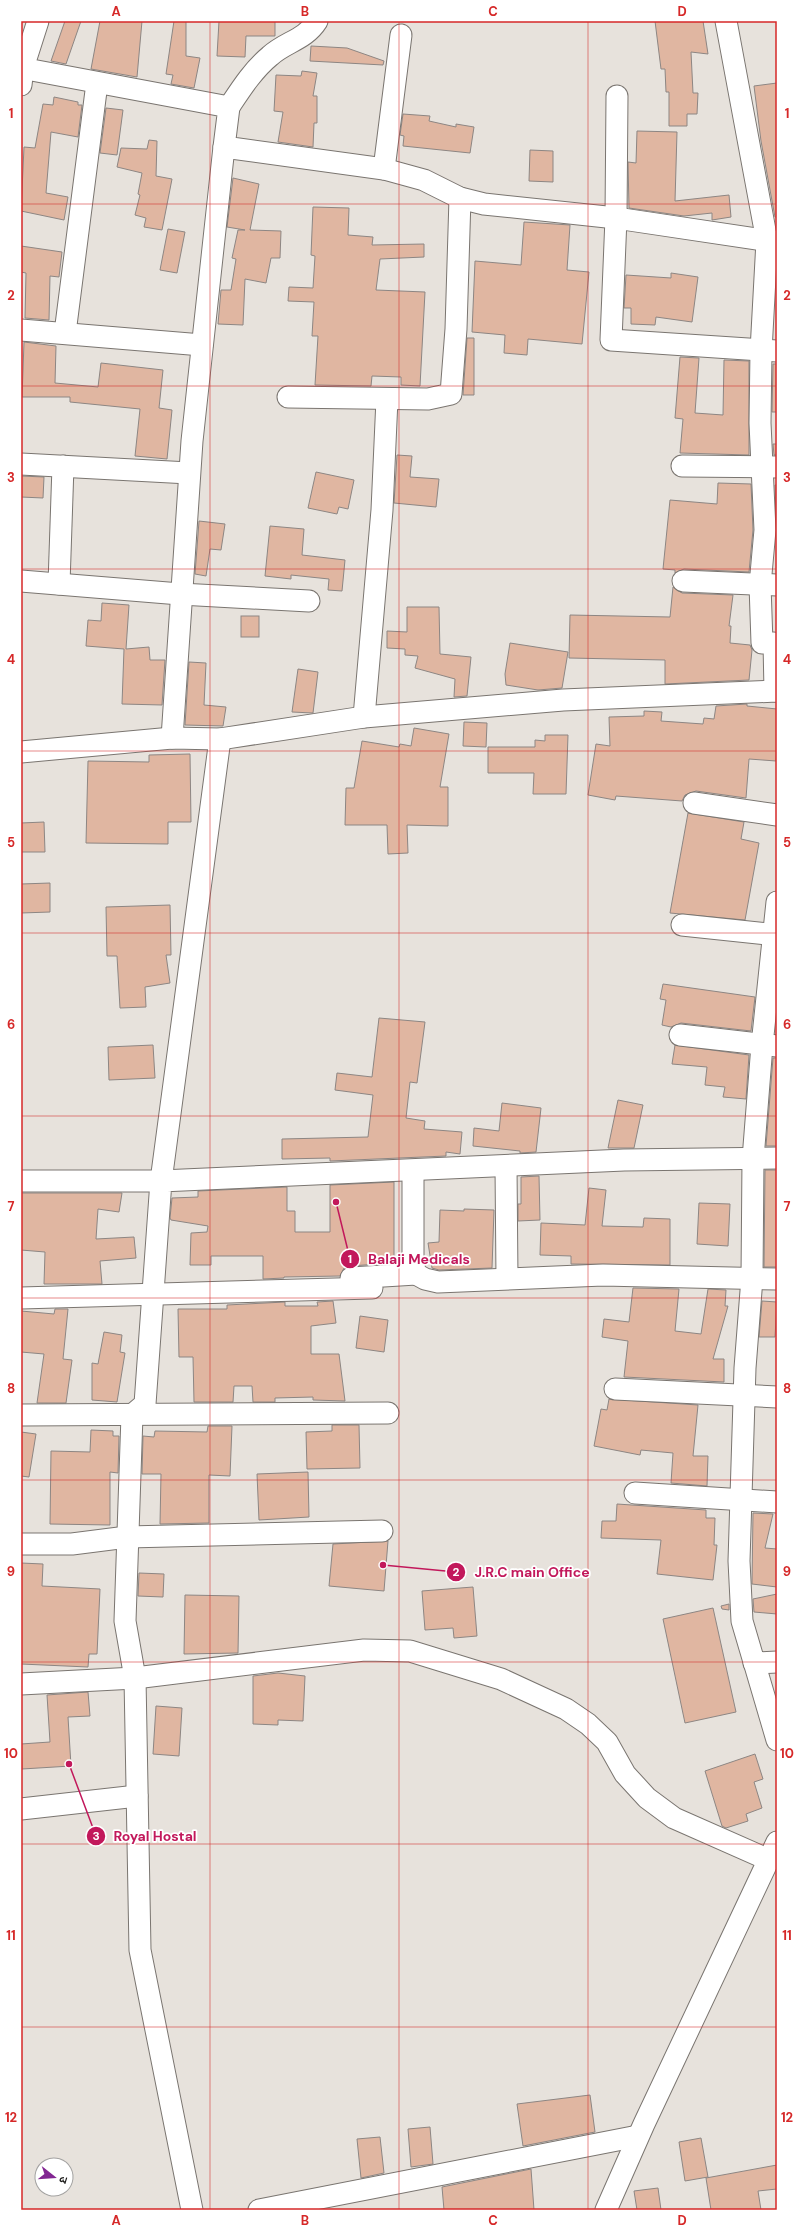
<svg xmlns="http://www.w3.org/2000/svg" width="798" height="2231" viewBox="0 0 798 2231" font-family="'DM Sans','Noto Sans Devanagari',sans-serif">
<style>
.building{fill:#e0b6a1;stroke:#8d8683}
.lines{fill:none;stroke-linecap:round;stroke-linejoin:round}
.street-casing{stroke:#7a7570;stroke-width:23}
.street{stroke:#fff;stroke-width:21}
.grid{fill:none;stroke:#d62828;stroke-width:1;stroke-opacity:0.55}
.leader{fill:none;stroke:#c2185b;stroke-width:1.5}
.callout-dot{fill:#c2185b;stroke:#fff;stroke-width:1.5}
.mark-label{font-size:12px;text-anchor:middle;font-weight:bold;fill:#fff}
.callout-label{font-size:14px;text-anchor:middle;font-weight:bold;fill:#c2185b;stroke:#fff;stroke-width:3.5;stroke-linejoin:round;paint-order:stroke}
.neatline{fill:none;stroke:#d62828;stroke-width:1.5}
.grid-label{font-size:13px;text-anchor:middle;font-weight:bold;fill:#d62828}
</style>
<rect width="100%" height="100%" fill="#e7e2dc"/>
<g class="building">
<polygon points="65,21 81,21 66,64 51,61"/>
<polygon points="100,21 142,21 137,77 91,69"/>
<polygon points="174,21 186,21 186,56 200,58 194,88 171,84 173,75 166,74"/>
<polygon points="219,21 275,21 275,36 246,36 245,57 217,56"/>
<polygon points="655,21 703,21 708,54 691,52 693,93 698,93 697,114 687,114 687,126 669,126 669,92 666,92 665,69 661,69"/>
<polygon points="311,46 347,48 384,61 383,65 310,61"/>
<polygon points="302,71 317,73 313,96 317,96 317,123 314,123 313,147 278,142 283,112 274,111 276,75 301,76"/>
<polygon points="777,83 777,217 775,217 761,141 754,86"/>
<polygon points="54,97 78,102 78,105 82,105 78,137 51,132 46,193 68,197 64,220 21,211 24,147 35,148 43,104 53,105"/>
<polygon points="106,108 123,110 117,155 100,153"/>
<polygon points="403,114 430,116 429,121 456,127 456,124 474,127 470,153 403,146 404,136 400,135"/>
<polygon points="637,131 677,132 675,201 729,195 731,217 712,220 712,213 684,216 629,208 628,162 636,163"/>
<polygon points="149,140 157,141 156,176 172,179 162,230 144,227 146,218 135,215 140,195 138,194 142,173 117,167 121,148 147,149"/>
<polygon points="530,150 553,151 553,182 529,181"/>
<polygon points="233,178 259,184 250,230 281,231 280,258 271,258 266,283 245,279 243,325 218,324 221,290 231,290 236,259 232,258 238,230 245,230 227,227"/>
<polygon points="313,207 349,208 348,235 373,237 372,245 424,244 424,257 380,259 376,290 425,292 420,386 401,385 401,377 372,376 371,386 315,385 318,336 312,336 314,302 288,301 289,287 313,288 315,256 311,255"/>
<polygon points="524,222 570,225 567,270 589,272 582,344 528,339 527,355 504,353 505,335 472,332 475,261 521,265"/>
<polygon points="168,229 185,232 177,273 160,270"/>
<polygon points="21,246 62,252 59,277 50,276 49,320 25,318 26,273 21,272"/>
<polygon points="671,273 698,277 692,322 656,317 655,325 631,324 631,308 624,308 626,275 671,278"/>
<polygon points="467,338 474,338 474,395 463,395"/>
<polygon points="24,342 56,346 55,383 98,387 101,363 163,370 159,408 172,410 167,459 135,456 140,409 70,402 70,397 22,397"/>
<polygon points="680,357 699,358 695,413 723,415 724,360 749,361 749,455 680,453 683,419 675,418"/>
<polygon points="773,364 777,364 777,412 772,412"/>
<polygon points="773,444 777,444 777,455 774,455"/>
<polygon points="397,455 412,456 410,477 439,479 436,507 394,503"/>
<polygon points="316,472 354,480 348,509 339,507 337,514 308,508"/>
<polygon points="21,476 44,477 43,498 21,497"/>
<polygon points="718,483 751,484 753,530 749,572 684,569 675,573 675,570 663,569 670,500 717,504"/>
<polygon points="775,485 777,485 777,519 776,518"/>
<polygon points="199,521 225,524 221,550 210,549 206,576 195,574"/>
<polygon points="270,526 304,529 302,555 345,560 342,591 328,590 329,579 291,575 291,579 265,576"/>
<polygon points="673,587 682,593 733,595 729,626 731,626 730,643 750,645 752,650 749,680 665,684 665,660 569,658 570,615 670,617"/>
<polygon points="102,603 129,605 126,649 149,647 150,660 165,660 162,705 122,704 124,649 86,646 88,620 101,621"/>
<polygon points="407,607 439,607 440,654 471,657 467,696 454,697 455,679 415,668 418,656 405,655 405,649 387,648 387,631 407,632"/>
<rect x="241" y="616" width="18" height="21"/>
<polygon points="510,643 568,652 562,688 538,690 506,685 505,674"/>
<polygon points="189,662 206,663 204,705 226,707 223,726 185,725"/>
<polygon points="298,669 318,672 313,713 292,712"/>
<polygon points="747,704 747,706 777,709 777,742 776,761 749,759 746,798 696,791 685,795 682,801 616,796 615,800 588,795 596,744 610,746 609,717 644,716 644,711 662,712 661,721 703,724 704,718 714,719 716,706"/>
<polygon points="464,722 487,723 486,747 463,746"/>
<polygon points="414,728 449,734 440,787 448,787 448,826 407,825 408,853 388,854 387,825 345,825 346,788 354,788 362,741 399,747 400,744 411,746"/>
<polygon points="545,735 568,735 566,794 533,794 534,773 488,773 488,747 535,747 535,740 545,741"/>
<polygon points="190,754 191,822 168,822 168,844 86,843 88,761 149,762 149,755"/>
<polygon points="688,813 744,822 741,839 759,843 745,920 670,913"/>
<polygon points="44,822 45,852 21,852 21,823"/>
<polygon points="50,883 50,912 21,913 21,884"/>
<polygon points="170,905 171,955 166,955 170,983 145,987 146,1007 120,1008 117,956 107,956 106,907"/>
<polygon points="663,984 755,997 751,1031 681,1023 671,1027 662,1025 666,1000 660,999"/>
<polygon points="379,1018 425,1022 417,1083 410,1082 406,1118 425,1121 424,1129 462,1132 460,1154 446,1152 446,1156 330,1161 330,1158 282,1159 282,1139 368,1137 373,1095 335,1090 337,1073 372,1077"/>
<polygon points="153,1045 155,1078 109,1080 108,1047"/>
<polygon points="675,1045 749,1055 746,1099 723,1097 725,1087 705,1085 707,1067 672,1064"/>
<polygon points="773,1058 777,1058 777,1146 766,1146"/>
<polygon points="618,1100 643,1105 634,1148 608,1148"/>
<polygon points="502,1103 541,1108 536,1152 520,1153 520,1151 473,1146 474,1128 499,1131"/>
<polygon points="765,1170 777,1170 777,1267 764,1267"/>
<polygon points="539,1176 540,1220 518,1221 518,1204 521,1204 521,1177"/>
<polygon points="394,1182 394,1263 350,1266 344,1268 340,1276 284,1277 284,1278 263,1279 263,1256 211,1256 211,1265 190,1265 191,1233 207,1232 208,1226 171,1220 170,1218 172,1198 198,1197 198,1191 287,1187 287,1211 295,1211 295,1232 330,1232 330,1185"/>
<polygon points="589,1188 606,1190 602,1226 643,1227 644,1218 670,1219 670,1265 571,1264 571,1256 540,1255 541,1223 585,1225"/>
<polygon points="21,1193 122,1193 119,1212 98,1209 96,1239 134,1237 136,1258 100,1261 102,1284 44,1284 45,1252 21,1250"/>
<polygon points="699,1203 730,1204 728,1246 697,1244"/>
<polygon points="464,1209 494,1210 492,1268 439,1270 432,1268 428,1243 439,1242 440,1210 464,1211"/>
<polygon points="633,1288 679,1289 675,1331 701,1334 708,1289 726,1290 725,1306 728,1306 713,1359 724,1359 724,1382 624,1377 628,1341 602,1337 604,1319 629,1322"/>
<polygon points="333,1301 336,1323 311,1326 311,1354 339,1354 345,1401 313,1400 313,1397 275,1398 275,1402 253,1402 252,1386 234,1386 233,1402 194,1402 193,1357 179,1357 178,1309 227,1309 227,1305 285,1302 285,1306 318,1306 317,1302"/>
<polygon points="762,1301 777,1302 775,1337 759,1337"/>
<polygon points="55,1309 68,1309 63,1359 72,1360 66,1403 37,1403 44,1354 21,1352 21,1311 54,1314"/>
<polygon points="360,1316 388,1320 384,1352 356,1348"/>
<polygon points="104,1332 122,1335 120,1352 125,1353 117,1402 92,1400 92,1363 98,1364"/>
<polygon points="609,1399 698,1405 693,1456 708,1456 707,1486 671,1483 673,1453 641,1450 640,1455 594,1446 601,1409 607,1410"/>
<polygon points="332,1425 359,1425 360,1468 307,1469 306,1432 332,1431"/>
<polygon points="208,1426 232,1426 230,1476 209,1475 209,1523 160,1524 161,1474 142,1474 143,1436 154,1437 155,1431 207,1432"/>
<polygon points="91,1430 113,1431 113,1436 119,1436 118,1473 110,1472 110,1525 50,1524 51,1451 90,1452"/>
<polygon points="21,1432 36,1434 29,1477 21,1476"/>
<polygon points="308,1472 309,1517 259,1520 257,1474"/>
<polygon points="617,1504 706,1510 706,1518 715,1518 714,1545 717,1545 713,1580 657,1574 661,1540 601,1538 602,1521 616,1521"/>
<polygon points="753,1513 773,1514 765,1548 777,1549 777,1587 752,1584"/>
<polygon points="388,1541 384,1591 329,1586 333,1544"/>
<polygon points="21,1563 43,1564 42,1586 100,1589 97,1654 89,1654 88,1667 21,1664"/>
<polygon points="139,1573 164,1574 163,1597 138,1596"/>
<polygon points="473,1587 477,1636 454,1638 453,1628 425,1630 422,1591"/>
<polygon points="777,1594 777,1614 754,1612 753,1599"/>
<polygon points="185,1595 239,1596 238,1653 184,1654"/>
<polygon points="729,1604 729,1610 722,1609 721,1606"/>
<polygon points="713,1608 736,1712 685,1723 663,1619"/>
<polygon points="278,1673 305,1676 303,1721 278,1720 278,1725 253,1724 253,1676"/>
<polygon points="88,1692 90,1716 68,1717 71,1766 22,1769 21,1744 50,1742 47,1695"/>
<polygon points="156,1706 182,1708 179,1756 153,1754"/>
<polygon points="755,1754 763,1779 754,1782 762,1808 746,1814 748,1821 726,1828 722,1826 705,1771"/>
<polygon points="590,2095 595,2132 523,2146 517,2104"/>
<polygon points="430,2127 433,2164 411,2167 408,2129"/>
<polygon points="380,2137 384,2173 361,2178 357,2139"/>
<polygon points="701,2138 708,2177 685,2181 679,2142"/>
<polygon points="777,2165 777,2189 758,2191 761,2210 711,2210 706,2178"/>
<polygon points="531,2169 534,2210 444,2210 442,2187"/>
<polygon points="658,2188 661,2210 637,2210 634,2191"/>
</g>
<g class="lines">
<defs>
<g id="street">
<polyline points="726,21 767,241 761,351 760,423 765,530 760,585 762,643 774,643 775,691"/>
<polyline points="21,68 229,107 224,147 384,169 424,180 460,198 484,204 616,218 777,242"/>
<polyline points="21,85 23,68 38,21"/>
<polyline points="617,96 616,218 611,340 777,351"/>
<path d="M 229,107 C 241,89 253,70 270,56 C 285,42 305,40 317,21"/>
<polyline points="384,169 401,35"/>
<polyline points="21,330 202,345"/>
<polyline points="65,333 97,83"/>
<polyline points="288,397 428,399 451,394 456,329 460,198"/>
<polyline points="21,464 189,473"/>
<polyline points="682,466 777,467"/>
<polyline points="21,581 180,594 309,601"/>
<polyline points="683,581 777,585"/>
<polyline points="59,584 63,466"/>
<polyline points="364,717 382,510 387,399"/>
<polyline points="172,738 192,441 224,147"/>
<polyline points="21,752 172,738 220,739 364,717 563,700 777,691"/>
<polyline points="694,803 777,815"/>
<polyline points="777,902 762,1045 753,1159 752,1278 745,1368 739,1561 742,1621 777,1740"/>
<polyline points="682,925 777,935"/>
<polyline points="680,1035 777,1046"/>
<polyline points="506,1166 507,1278"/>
<polyline points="413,1171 413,1263 416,1274 425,1279 438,1282 603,1275 777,1279"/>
<polyline points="21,1181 161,1181 220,739"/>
<polyline points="351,1278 416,1274"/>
<polyline points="21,1298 372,1288"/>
<polyline points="615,1389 777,1397"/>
<polyline points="21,1415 388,1413"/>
<polyline points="635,1493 777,1502"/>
<polyline points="21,1544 72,1544 127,1537 382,1531"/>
<polyline points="754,1663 777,1662"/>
<polyline points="21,1684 135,1678 364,1650 410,1651 501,1679 566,1709 588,1724 607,1742 625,1774 647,1798 674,1818 769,1860"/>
<polyline points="21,1809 137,1796"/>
<polyline points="192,2210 140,1950 135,1678 125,1621 132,1415 145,1404 161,1181 624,1160 777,1158"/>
<polyline points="259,2210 638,2136"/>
<polyline points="606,2210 644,2124 777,1842"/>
</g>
</defs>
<use href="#street" class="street-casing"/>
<use href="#street" class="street"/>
</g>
<path class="grid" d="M 210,21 L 210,2210M 399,21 L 399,2210M 588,21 L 588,2210M 21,204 L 777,204M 21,386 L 777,386M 21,569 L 777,569M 21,751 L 777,751M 21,933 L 777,933M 21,1116 L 777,1116M 21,1298 L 777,1298M 21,1480 L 777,1480M 21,1662 L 777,1662M 21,1844 L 777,1844M 21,2027 L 777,2027"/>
<path class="leader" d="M336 1202L350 1259M383 1565L456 1572M69 1764L96 1836"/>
<g class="callout-dot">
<circle cx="336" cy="1202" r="4"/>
<circle cx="383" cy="1565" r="4"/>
<circle cx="69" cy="1764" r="4"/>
<circle cx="350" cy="1259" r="10"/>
<circle cx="456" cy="1572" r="10"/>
<circle cx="96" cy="1836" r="10"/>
</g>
<g class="mark-label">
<text x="350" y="1263">1</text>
<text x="456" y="1576">2</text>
<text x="96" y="1840">3</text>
</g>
<g class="callout-label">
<text x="419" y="1264">Balaji Medicals</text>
<text x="532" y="1577">J.R.C main Office</text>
<text x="155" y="1841">Royal Hostal</text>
</g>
<rect width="798" height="2231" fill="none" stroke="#ffffff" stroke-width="44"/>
<g transform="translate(54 2177) rotate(107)"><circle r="19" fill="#ffffff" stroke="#a3a2a1"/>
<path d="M0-3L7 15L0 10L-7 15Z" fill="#822692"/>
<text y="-6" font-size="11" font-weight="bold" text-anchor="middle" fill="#181715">उ</text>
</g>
<rect x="22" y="22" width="754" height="2187" class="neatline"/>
<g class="grid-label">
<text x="116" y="16">A</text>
<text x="305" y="16">B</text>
<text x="493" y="16">C</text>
<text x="682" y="16">D</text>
<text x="11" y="118">1</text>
<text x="787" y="118">1</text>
<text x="11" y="300">2</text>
<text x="787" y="300">2</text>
<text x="11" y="482">3</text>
<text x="787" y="482">3</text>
<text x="11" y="664">4</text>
<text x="787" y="664">4</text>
<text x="11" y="847">5</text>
<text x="787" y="847">5</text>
<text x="11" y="1029">6</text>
<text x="787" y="1029">6</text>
<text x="11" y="1211">7</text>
<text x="787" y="1211">7</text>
<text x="11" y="1393">8</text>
<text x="787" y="1393">8</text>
<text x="11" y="1576">9</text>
<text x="787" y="1576">9</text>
<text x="11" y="1758">10</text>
<text x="787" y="1758">10</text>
<text x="11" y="1940">11</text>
<text x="787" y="1940">11</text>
<text x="11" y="2122">12</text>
<text x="787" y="2122">12</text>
<text x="116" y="2225">A</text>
<text x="305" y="2225">B</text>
<text x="493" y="2225">C</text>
<text x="682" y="2225">D</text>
</g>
</svg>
